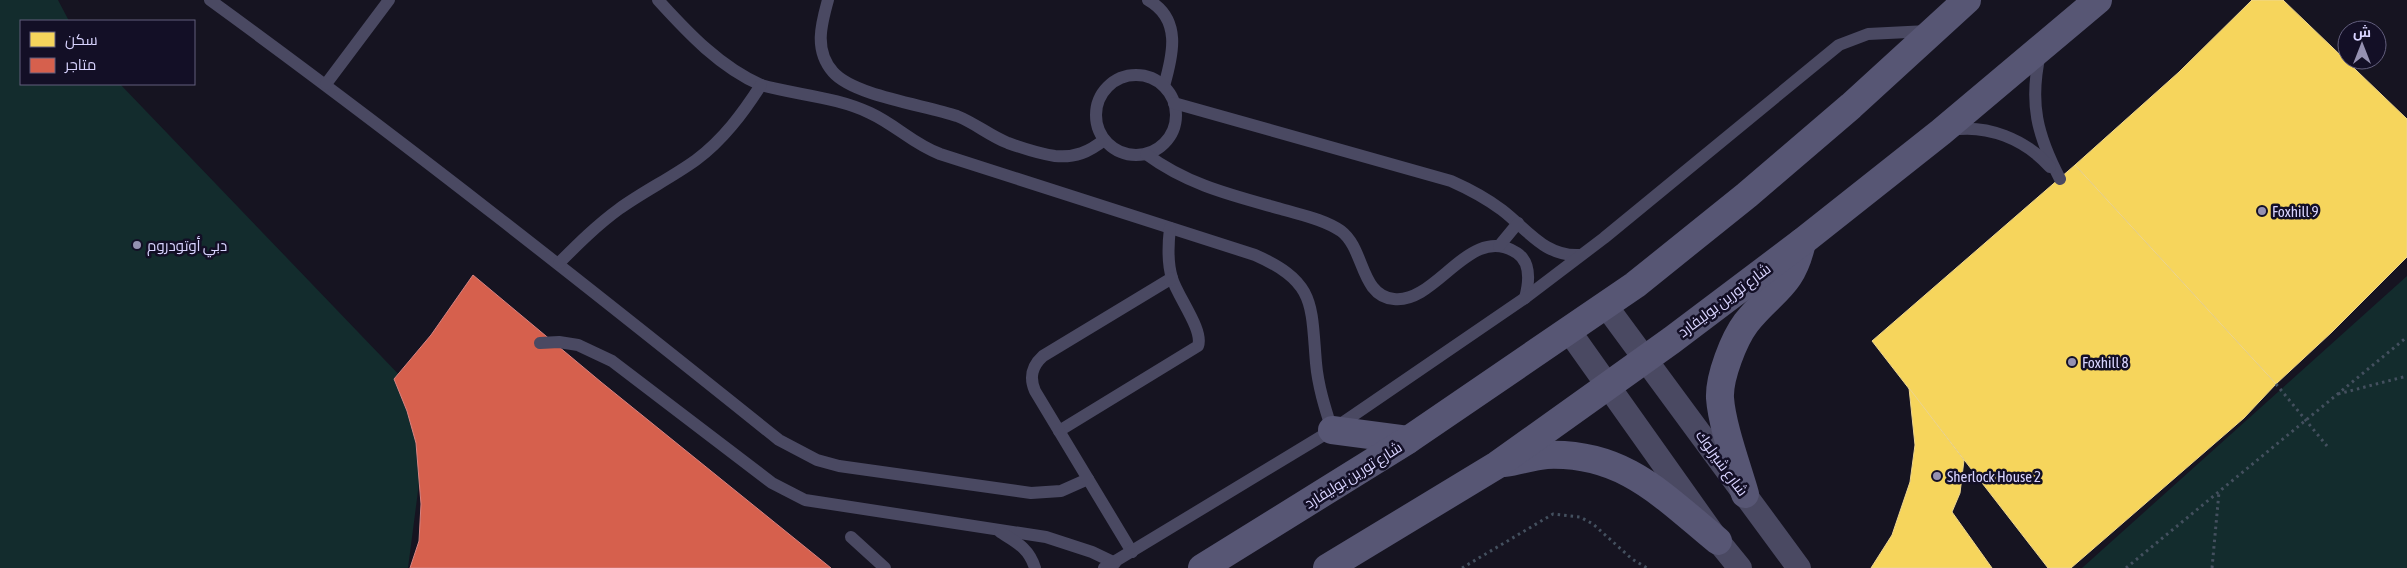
<svg xmlns="http://www.w3.org/2000/svg" width="2407" height="568" viewBox="0 0 2407 568" font-family="'Asap Condensed',Cairo,sans-serif">
<style>
.green{fill:#132c2d}
.homes{fill:#f6d55c;stroke:#edd58d}
.shops{fill:#d6604d;stroke:#d78382}
.lines{fill:none;stroke-linecap:round;stroke-linejoin:round}
.path{stroke:#44505f;stroke-width:3;stroke-dasharray:2.5 4;stroke-linecap:butt}
.lane{stroke:#4a4962;stroke-width:12}
.street{stroke:#4a4962;stroke-width:24}
.secondary{stroke:#575674;stroke-width:28}
.poi-dot{fill:#9591b1;stroke:#130f26;stroke-width:2}
.labels{text-anchor:middle;dominant-baseline:central;stroke-width:5;stroke-linejoin:round;paint-order:stroke}
.poi-label{font-size:15px;fill:#d9d4ff;stroke:#130f26;text-anchor:start}
.street-label{font-size:15px;fill:#d9d4ff;stroke:#130f26}
</style>
<rect width="100%" height="100%" fill="#161421"/>
<g class="green">
<polygon points="0,0 58,0 69,21 21,21 21,84 120,84 429,406 408,568 0,568"/>
<polygon points="2407,276 2407,568 2082,568"/>
</g>
<g class="homes">
<polygon points="2252,0 2283,0 2407,119 2407,257 2332,332 2276,384 2075,165 2179,72"/>
<polygon points="2075,165 2276,384 2244,418 2071,568 2048,568 1872,341"/>
<polygon points="1909,388 1964,460 1960,493 1952,512 1992,568 1871,568 1892,535 1910,482 1915,445"/>
</g>
<polygon class="shops" points="473,275 601,382 831,568 410,568 419,541 421,504 416,443 407,411 394,379 431,335"/>
<g class="lines">
<g class="path">
<polyline points="2276,384 2327,446"/>
<polyline points="2338,394 2407,376"/>
<polyline points="1462,568 1553,514 1580,517 1593,524 1632,559 1647,568"/>
<polyline points="2126,568 2407,337"/>
<polyline points="2212,568 2219,492"/>
</g>
<g class="lane">
<path d="M 210,0 C 404,141 592,290 779,440 L 817,460 L 839,466 L 1031,493 L 1061,491 L 1088,479"/>
<path d="M 658,0 C 688,33 720,67 761,85 C 797,95 837,97 870,113 C 896,125 913,144 940,154 L 1255,255 C 1316,282 1311,304 1316,363 C 1318,386 1325,408 1332,430"/>
<path d="M 828,0 C 821,25 814,50 833,72 C 854,96 925,105 957,116 C 975,123 990,136 1008,143 C 1022,148 1040,154 1055,156 C 1075,158 1089,152 1104,140"/>
<path d="M 1148,0 C 1182,19 1173,55 1164,86"/>
<path d="M 2040,54 C 2029,103 2037,135 2060,179"/>
<circle cx="1136" cy="115" r="40"/>
<polyline points="326,84 389,0"/>
<path d="M 1174,103 L 1451,181 C 1469,189 1486,198 1502,210 C 1528,230 1545,257 1580,255"/>
<path d="M 1951,130 C 1987,124 2025,139 2050,167"/>
<path d="M 1146,154 C 1188,185 1231,195 1281,209 C 1301,215 1323,219 1341,231 C 1365,249 1360,296 1394,299 C 1437,304 1470,222 1517,253 C 1532,263 1529,283 1525,298"/>
<polyline points="1499,246 1518,223"/>
<path d="M 559,263 C 578,244 597,225 619,209 C 644,191 671,178 696,160 C 723,140 743,113 761,85"/>
<polyline points="540,343 559,342 578,345 612,361 772,483 805,500 1046,537 1092,552 1115,563"/>
<path d="M 1059,431 L 1198,346 C 1204,330 1177,296 1172,278 C 1167,262 1168,245 1170,228"/>
<path d="M 1000,532 C 1016,542 1029,548 1035,568"/>
<polyline points="851,537 885,568"/>
<path d="M 1132,552 L 1035,391 C 1029,377 1032,366 1043,356 L 1172,278"/>
<polyline points="1104,568 1332,430 1525,298 1604,238 1839,45 1868,34 1928,31"/>
</g>
<g class="street">
<polyline points="1606,306 1799,568"/>
<polyline points="1569,331 1718,541 1740,568"/>
</g>
<g class="secondary">
<polyline points="1332,430 1408,440"/>
<path d="M 1505,463 C 1519,461 1533,456 1547,455 C 1624,452 1663,496 1718,541"/>
<path d="M 1745,494 C 1737,466 1722,426 1720,398 C 1719,377 1734,339 1746,323 C 1772,290 1792,288 1802,242"/>
<polyline points="1202,568 1408,440 1635,285 1747,195 1851,106 1967,0"/>
<polyline points="1327,568 1497,465 1672,340 1802,242 1941,132 2098,0"/>
</g>
</g>
<g class="poi-dot">
<circle cx="2262" cy="211" r="5"/>
<circle cx="137" cy="245" r="5"/>
<circle cx="2072" cy="362" r="5"/>
<circle cx="1937" cy="476" r="5"/>
</g>
<g class="labels">
<g class="poi-label">
<text x="2272" y="211">Foxhill 9</text>
<text x="147" y="245">دبي أوتودروم</text>
<text x="2082" y="362">Foxhill 8</text>
<text x="1947" y="476">Sherlock House 2</text>
</g>
<g class="street-label">
<text transform="translate(1724 300) rotate(-37)">شارع تورين بوليفارد</text>
<text transform="translate(1722 463) rotate(54)">شارع شيرلوك</text>
<text transform="translate(1353 475) rotate(-32)">شارع تورين بوليفارد</text>
</g>
</g>
<rect x="20" y="20" width="175" height="65" fill="#130f26" stroke="#625e7d"/>
<rect x="30" y="32" width="25" height="15" fill="#f6d55c" stroke="#625e7d"/>
<text x="65" y="45" font-size="15" fill="#d9d4ff">سكن</text>
<rect x="30" y="58" width="25" height="15" fill="#d6604d" stroke="#625e7d"/>
<text x="65" y="70" font-size="15" fill="#d9d4ff">متاجر</text>
<g transform="translate(2362 45)"><circle r="24" fill="#130f26" stroke="#625e7d"/>
<path d="M0-4L9 19L0 12L-9 19Z" fill="#9591b1"/>
<text y="-8" font-size="14" font-weight="bold" text-anchor="middle" fill="#d9d4ff">ش</text>
</g>
</svg>
